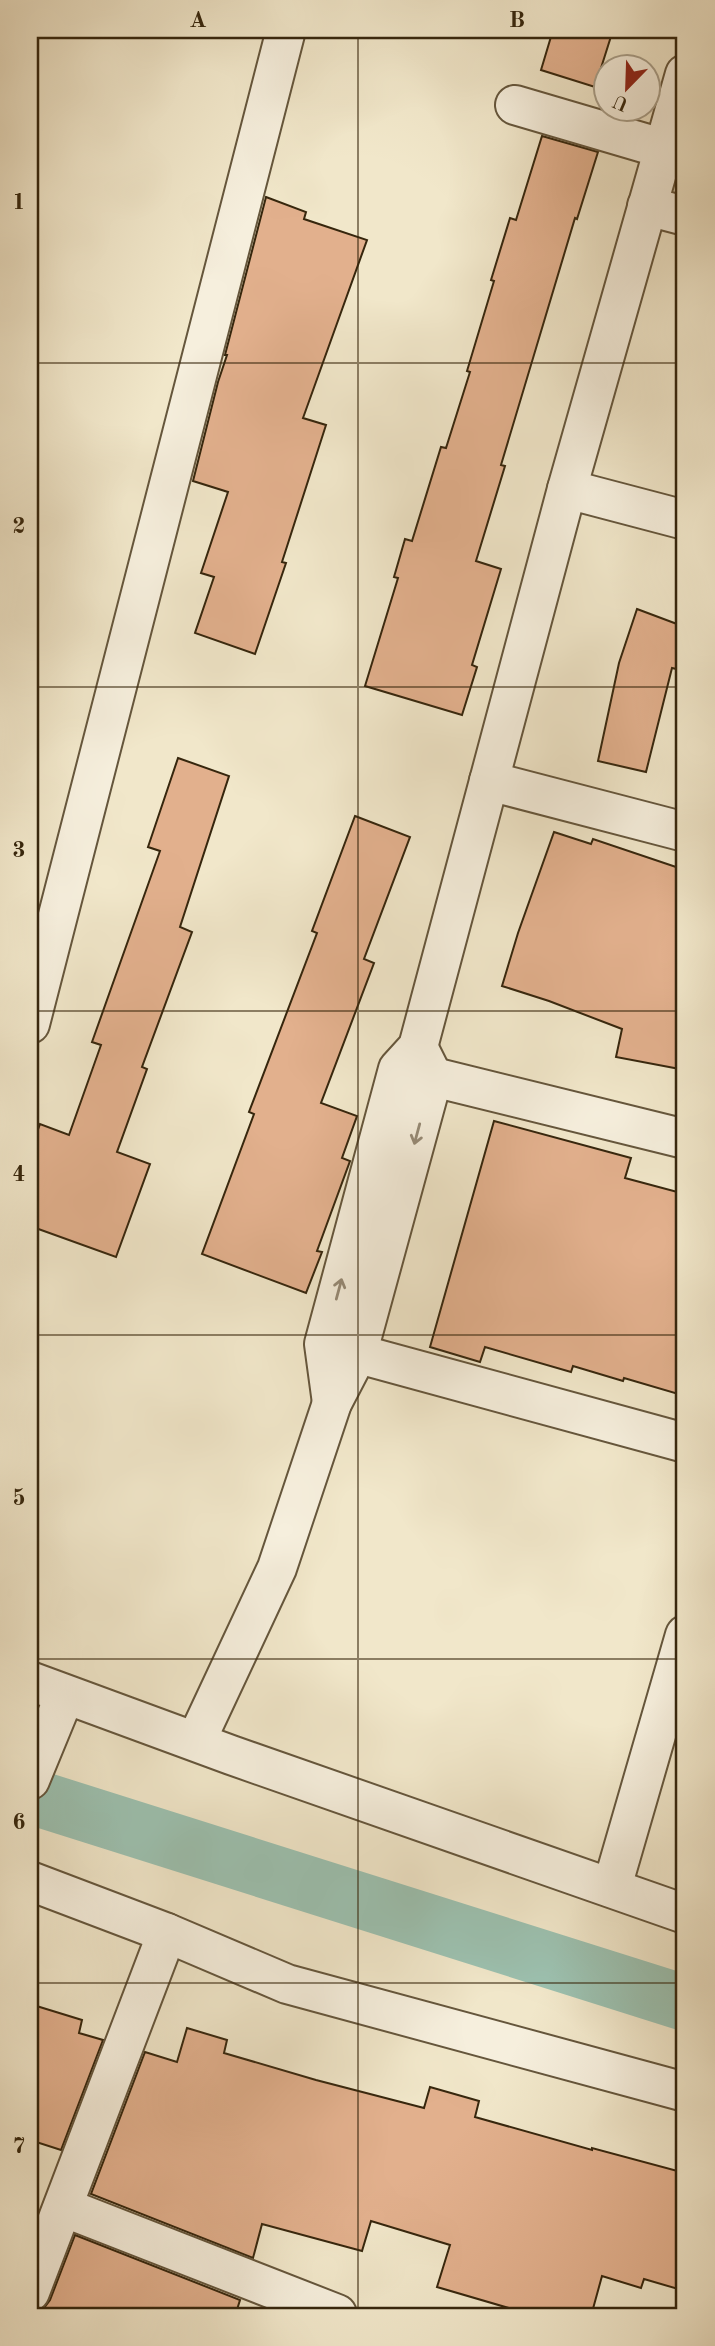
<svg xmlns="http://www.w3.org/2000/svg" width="715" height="2346" viewBox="0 0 715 2346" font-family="'Old Standard TT',serif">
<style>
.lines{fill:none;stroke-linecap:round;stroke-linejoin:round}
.canal{stroke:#9cc1b0;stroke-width:56}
.building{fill:#e2b08d;stroke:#36260d;stroke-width:2}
.minor-casing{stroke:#65563c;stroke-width:42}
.minor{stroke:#f6efdd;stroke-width:38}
.oneway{stroke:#968a75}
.grid{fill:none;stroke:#36260d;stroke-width:2;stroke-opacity:0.55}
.neatline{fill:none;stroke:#36260d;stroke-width:2.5}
.grid-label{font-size:23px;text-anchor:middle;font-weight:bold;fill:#36260d}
</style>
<rect width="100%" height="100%" fill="#f1e7ca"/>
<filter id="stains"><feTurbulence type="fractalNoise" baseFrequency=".00286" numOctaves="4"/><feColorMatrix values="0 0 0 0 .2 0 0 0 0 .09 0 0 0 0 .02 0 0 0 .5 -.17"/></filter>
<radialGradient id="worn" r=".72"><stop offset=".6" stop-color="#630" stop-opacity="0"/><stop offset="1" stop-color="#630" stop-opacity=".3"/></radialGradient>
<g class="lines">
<polyline class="canal" points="30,1796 685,2003"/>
</g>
<g class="building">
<polygon points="553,30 613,30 595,87 541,70"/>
<polygon points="542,136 598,152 577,219 575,218 501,465 505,466 476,561 501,569 472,665 477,667 462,715 365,686 398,578 394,577 405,539 412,541 441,447 446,448 470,372 467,371 494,281 491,280 510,218 516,220"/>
<polygon points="266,197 306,212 304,219 367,240 303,418 326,425 282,562 286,563 255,654 195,633 214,577 201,573 228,492 193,481 218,382 227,355 225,355"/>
<polygon points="637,609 685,627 685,671 672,668 646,772 598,761 619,663"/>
<polygon points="178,758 229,776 180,927 192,932 142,1067 147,1069 117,1152 150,1164 116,1257 30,1226 30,1152 40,1124 69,1135 101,1045 92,1042 160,851 148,847"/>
<polygon points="355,816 410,837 364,959 374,963 321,1103 357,1116 342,1158 350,1161 317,1251 322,1252 306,1293 202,1254 254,1114 249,1112 317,933 312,931"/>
<polygon points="554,832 591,844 593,839 685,870 685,1070 616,1057 622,1029 549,1001 502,986 518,933"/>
<polygon points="494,1121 631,1158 625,1178 685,1194 685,1396 624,1378 623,1381 573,1366 571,1372 485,1347 480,1362 430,1347"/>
<polygon points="30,2004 82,2020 79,2033 103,2040 61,2150 30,2140"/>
<polygon points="187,2028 227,2040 224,2053 316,2080 424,2108 430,2087 479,2101 475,2117 592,2150 592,2148 685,2173 685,2291 644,2279 641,2288 602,2276 591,2316 536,2316 437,2287 450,2245 371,2221 362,2251 262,2224 253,2258 91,2194 145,2052 177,2062"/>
<polygon points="75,2235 240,2300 235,2316 36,2316 37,2312 44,2308 50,2300"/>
</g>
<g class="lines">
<defs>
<g id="minor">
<polyline points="515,105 685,155"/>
<polyline points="647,206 685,216"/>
<polyline points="567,489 685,520"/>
<polyline points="489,781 685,832"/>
<polyline points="30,1024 286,30"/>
<polyline points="409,1071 685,1139"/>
<polyline points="333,1347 685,1443"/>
<polyline points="332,1403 324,1344 398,1069 418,1047 567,489 685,74"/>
<polyline points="30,1681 231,1755 685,1914"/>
<polyline points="196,1741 277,1568 332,1403 357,1355 433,1077 418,1047"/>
<polyline points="30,1780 65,1695"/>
<polyline points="30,1881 167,1933 287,1984 685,2092"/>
<polyline points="612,1887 685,1635"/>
<polyline points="63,2207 337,2314"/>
<polyline points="30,2292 167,1933"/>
</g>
</defs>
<use href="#minor" class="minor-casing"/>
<use href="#minor" class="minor"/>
</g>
<defs><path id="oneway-shaft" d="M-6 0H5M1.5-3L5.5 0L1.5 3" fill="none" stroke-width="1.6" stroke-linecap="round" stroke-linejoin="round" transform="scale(1.75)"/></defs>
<g class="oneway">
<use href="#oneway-shaft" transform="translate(417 1134) rotate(105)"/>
<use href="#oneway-shaft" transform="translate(339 1289) rotate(-75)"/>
</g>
<path class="grid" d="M 358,30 L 358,2316M 30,363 L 685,363M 30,687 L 685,687M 30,1011 L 685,1011M 30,1335 L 685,1335M 30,1659 L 685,1659M 30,1983 L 685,1983"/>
<rect width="715" height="2346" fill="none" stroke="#f1e7ca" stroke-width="77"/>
<g transform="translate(627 88) rotate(203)"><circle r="33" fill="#f6efdd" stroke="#a99f8a" stroke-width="2"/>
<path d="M0-5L12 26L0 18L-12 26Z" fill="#8f2418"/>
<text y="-10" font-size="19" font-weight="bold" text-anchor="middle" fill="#36260d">U</text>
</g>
<rect x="38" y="38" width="638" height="2270" class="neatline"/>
<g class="grid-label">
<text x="198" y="27">A</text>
<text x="517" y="27">B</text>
<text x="19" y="209">1</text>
<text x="19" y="533">2</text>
<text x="19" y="857">3</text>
<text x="19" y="1181">4</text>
<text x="19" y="1505">5</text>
<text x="19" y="1829">6</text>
<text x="19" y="2153">7</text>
</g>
<rect width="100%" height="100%" filter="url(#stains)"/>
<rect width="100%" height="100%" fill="url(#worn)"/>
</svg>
